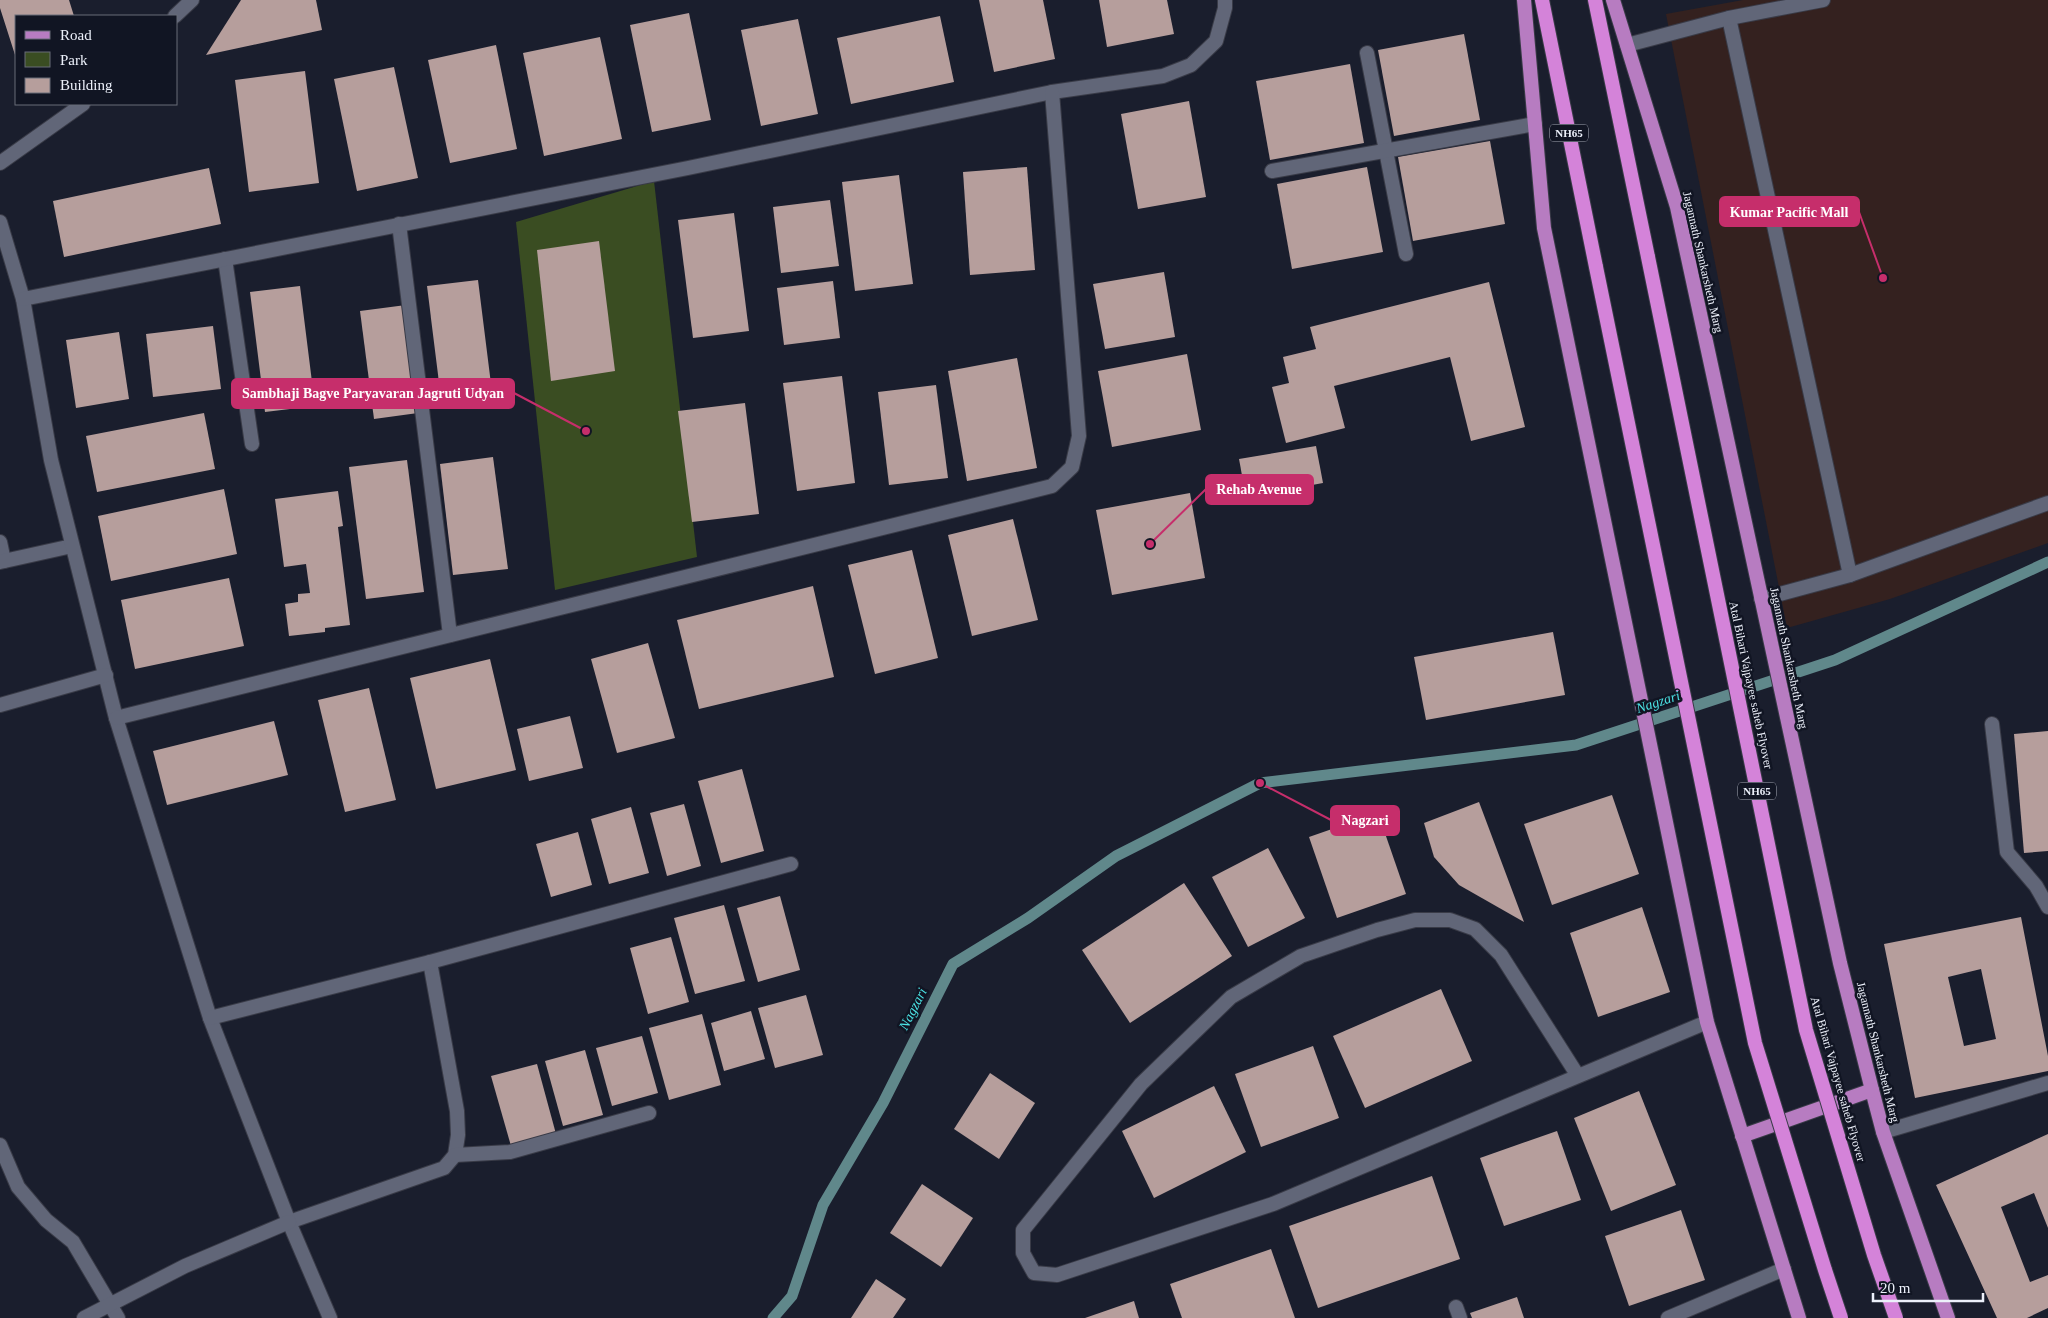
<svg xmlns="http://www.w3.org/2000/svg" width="2048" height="1318" viewBox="0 0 2048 1318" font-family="'Times New Roman',serif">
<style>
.commercial{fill:#34211f}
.green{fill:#3a4d22}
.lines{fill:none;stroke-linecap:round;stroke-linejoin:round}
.stream{stroke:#60888b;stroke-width:11}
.building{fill:#b69e9c;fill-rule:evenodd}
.service-casing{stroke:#393b47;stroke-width:16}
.minor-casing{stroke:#393b47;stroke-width:16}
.tertiary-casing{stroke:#393b47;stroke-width:16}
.primary-casing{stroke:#393b47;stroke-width:16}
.trunk-casing{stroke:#393b47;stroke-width:16}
.service{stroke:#616678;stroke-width:14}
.minor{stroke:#616678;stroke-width:14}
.tertiary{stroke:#616678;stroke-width:14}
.primary{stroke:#b77cc1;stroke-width:14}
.trunk{stroke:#d483d9;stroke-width:14}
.trunk-bridge-casing{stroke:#393b47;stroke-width:16;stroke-linecap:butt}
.trunk-bridge{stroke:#d483d9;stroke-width:14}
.labels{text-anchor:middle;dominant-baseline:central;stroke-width:5;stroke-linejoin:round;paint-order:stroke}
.shield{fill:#111523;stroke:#aaaeba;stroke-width:1}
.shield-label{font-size:11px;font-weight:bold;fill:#ecf0fa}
.street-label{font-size:12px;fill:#ecf0fa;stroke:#111523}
.water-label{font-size:14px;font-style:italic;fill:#4ce4e6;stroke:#111523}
.leader{fill:none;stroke:#c62e6b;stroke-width:2}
.callout-dot{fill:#c62e6b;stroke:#111523;stroke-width:2}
.callout{fill:#c62e6b;stroke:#c62e6b;stroke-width:2}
.callout-label{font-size:14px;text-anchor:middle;font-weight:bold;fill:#fff}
</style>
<rect width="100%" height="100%" fill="#1a1e2d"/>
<polygon class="commercial" points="1743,0 2048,0 2048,543 1890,599 1787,628 1666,14"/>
<polygon class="green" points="654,181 697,557 555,590 516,222"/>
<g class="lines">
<polyline class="stream" points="773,1318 792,1296 823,1205 883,1103 953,964 1028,918 1116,856 1260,783 1576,745 1835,660 2048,562"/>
</g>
<g class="building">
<polygon points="0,0 69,0 74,16 16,16 16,58 0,8"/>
<polygon points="241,0 316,0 322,30 206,55"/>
<polygon points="979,0 1043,0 1055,59 994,72"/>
<polygon points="1099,0 1167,0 1174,34 1107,47"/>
<polygon points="689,13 711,120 652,132 630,25"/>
<polygon points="940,16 954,82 851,104 837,38"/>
<polygon points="798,19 818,114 761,126 741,30"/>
<polygon points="1464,34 1480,120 1394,136 1378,50"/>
<polygon points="600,37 622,139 544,156 523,53"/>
<polygon points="496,45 517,149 450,163 428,60"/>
<polygon points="1350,64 1364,143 1270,160 1256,81"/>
<polygon points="394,67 418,178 357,191 334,79"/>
<polygon points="305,71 319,183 249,192 235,80"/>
<polygon points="1189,101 1206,197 1138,209 1121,114"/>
<polygon points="1490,141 1505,224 1413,241 1398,157"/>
<polygon points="1027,167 1035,270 970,275 963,172"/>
<polygon points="1367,167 1383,252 1292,269 1277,184"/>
<polygon points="209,168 221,224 64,257 53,201"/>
<polygon points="899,175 913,284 855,291 842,182"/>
<polygon points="830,200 839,266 781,273 773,207"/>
<polygon points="734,213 749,331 693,338 678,220"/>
<polygon points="599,241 615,371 551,381 537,250"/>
<polygon points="1164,272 1175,337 1105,349 1093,284"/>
<polygon points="478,280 493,400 442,407 427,286"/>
<polygon points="833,281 840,338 784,345 777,288"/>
<polygon points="1489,282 1525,427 1471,441 1450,357 1334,386 1345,428 1286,443 1272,387 1289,383 1283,357 1316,349 1310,327"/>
<polygon points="300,286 315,406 265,412 250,292"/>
<polygon points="406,305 418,413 374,419 360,311"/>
<polygon points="213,326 221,389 153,397 146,334"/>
<polygon points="119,332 129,399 76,408 66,340"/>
<polygon points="1187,354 1201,430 1112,447 1098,371"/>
<polygon points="1017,358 1037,468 967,481 948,371"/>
<polygon points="842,376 855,483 797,491 783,383"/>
<polygon points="936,385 948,478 889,485 878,392"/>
<polygon points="745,403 759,514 692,522 678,411"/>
<polygon points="204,413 215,469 97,492 86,436"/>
<polygon points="1316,446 1323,483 1246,497 1239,459"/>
<polygon points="493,457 508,569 453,575 440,464"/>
<polygon points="407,460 424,592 366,599 349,467"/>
<polygon points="224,489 237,554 111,581 98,516"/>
<polygon points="338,491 343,526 338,527 350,625 325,628 325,632 289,636 285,604 298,602 298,594 310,593 306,564 284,567 275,499"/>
<polygon points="1190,493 1205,578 1112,595 1096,510"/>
<polygon points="1013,519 1038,620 972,636 948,535"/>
<polygon points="912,550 938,658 875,674 848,565"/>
<polygon points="229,578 244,646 135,669 121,600"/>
<polygon points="813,586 834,677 699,709 677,620"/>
<polygon points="1553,632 1565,695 1426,720 1414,657"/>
<polygon points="648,643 675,738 617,753 591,659"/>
<polygon points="490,659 516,770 436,789 410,678"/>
<polygon points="369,688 396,800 345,812 318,700"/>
<polygon points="570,716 583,768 529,781 517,729"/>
<polygon points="274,721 288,775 167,805 153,751"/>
<polygon points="2048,731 2048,851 2024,853 2014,734"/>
<polygon points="742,769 764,851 721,863 698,781"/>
<polygon points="1612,795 1639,874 1552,905 1524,824"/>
<polygon points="1479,802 1524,922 1459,885 1434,857 1424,823"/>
<polygon points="684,804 701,866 667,876 650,813"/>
<polygon points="631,807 649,873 609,884 591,819"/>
<polygon points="1378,813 1406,894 1337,918 1309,837"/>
<polygon points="578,832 592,885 551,897 536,844"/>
<polygon points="1268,848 1305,918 1248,947 1212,877"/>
<polygon points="1184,883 1232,956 1130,1023 1082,950"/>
<polygon points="780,896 800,970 758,982 737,908"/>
<polygon points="724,905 745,981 695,994 674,918"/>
<polygon points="1642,907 1670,992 1598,1017 1570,933"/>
<path d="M 2021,917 L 2048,1056 L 2048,1071 L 1915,1098 L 1884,944 ZM 1981,969 L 1996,1039 L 1964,1046 L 1948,977 Z"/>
<polygon points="671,937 689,1002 648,1014 630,948"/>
<polygon points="1441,989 1472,1061 1365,1108 1333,1036"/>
<polygon points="806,995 823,1055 775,1068 758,1008"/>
<polygon points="751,1011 765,1059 724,1071 711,1023"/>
<polygon points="702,1014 721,1085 669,1100 649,1028"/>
<polygon points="642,1036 658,1093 612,1106 596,1048"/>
<polygon points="1313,1046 1339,1118 1261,1147 1235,1074"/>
<polygon points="585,1050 603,1115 563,1126 545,1061"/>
<polygon points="537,1064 556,1134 511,1146 491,1076"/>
<polygon points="990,1073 1035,1103 999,1159 954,1129"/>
<polygon points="1214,1086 1246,1152 1154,1198 1122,1131"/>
<polygon points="1639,1091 1676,1185 1611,1211 1574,1118"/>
<polygon points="1557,1131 1581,1200 1504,1226 1480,1158"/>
<polygon points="2048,1134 2048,1228 2034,1193 2001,1207 2030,1282 2048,1275 2048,1308 2027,1318 1997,1318 1936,1185"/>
<polygon points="1432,1176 1460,1259 1318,1308 1289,1226"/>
<polygon points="922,1184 973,1218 941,1267 890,1233"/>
<polygon points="1681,1210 1705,1280 1629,1306 1605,1236"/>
<polygon points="1271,1249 1295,1318 1182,1318 1170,1284"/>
<polygon points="876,1279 906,1299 893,1318 851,1318"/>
<polygon points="1517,1297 1524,1318 1472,1318 1470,1313"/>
<polygon points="1134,1301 1139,1318 1085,1318"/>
</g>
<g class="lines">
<defs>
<g id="service">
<polyline points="1729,18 1850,575"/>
<polyline points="1627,45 1729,18 1823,0"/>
<polyline points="399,224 450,635"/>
<polyline points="0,542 4,561"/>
<polyline points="0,562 72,546"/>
<polyline points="1761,599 1850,575 2048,503"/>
<polyline points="289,1222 444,1168 455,1155 458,1135 457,1111 430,962"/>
</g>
<g id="minor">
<polyline points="1367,53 1406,254"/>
<polyline points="1272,171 1535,124"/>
<polyline points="0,222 23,299 51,460 116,718 210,1018 289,1222 330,1318"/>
<polyline points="225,259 252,444"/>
<polyline points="23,299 688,168 1052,92 1163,76 1191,65 1216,41 1225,8 1225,0"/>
<polyline points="0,705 106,675"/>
<polyline points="116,718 1052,486 1072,467 1079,436 1052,92"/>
<polyline points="1992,724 2007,852 2036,886 2048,907"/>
<polyline points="210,1018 430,962 791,864"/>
<polyline points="1578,1076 1501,955 1475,929 1450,920 1415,920 1377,930 1301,956 1231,997 1141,1084 1023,1230 1023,1253 1034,1273 1057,1275 1273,1204 1707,1022"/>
<polyline points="1883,1132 2048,1083"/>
<polyline points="0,1145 18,1187 46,1220 73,1242 118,1318"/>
<polyline points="455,1155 510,1152 649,1113"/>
<polyline points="1456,1307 1460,1318"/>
<polyline points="84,1318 185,1266 289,1222"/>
<polyline points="1668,1318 1784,1269"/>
</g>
<g id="tertiary">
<polyline points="175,16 192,0"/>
<polyline points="0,163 83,104"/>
</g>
<g id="primary">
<polyline points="1524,0 1544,228 1707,1022 1799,1318"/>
<polyline points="1613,0 1677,207 1840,963 1872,1090 1883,1132 1948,1318"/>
<polyline points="1742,1136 1872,1090"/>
</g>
<g id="trunk">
<polyline points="1542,0 1596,267"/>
<polyline points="1595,0 1648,257"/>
</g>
</defs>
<use href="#service" class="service-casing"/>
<use href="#minor" class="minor-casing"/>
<use href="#tertiary" class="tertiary-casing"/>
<use href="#primary" class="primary-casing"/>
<use href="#trunk" class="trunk-casing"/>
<use href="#service" class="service"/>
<use href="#minor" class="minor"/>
<use href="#tertiary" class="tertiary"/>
<use href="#primary" class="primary"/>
<use href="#trunk" class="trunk"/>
<defs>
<g id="trunk-bridge">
<polyline points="1648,257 1806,1030 1874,1255 1896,1318"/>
<polyline points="1596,267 1755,1043 1825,1270 1841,1318"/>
</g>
</defs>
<use href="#trunk-bridge" class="trunk-bridge-casing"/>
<use href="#trunk-bridge" class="trunk-bridge"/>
</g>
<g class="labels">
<g class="shield">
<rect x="1550" y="124.5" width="38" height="17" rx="4"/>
<rect x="1738" y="782.5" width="38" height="17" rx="4"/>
</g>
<g class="shield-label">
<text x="1569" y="133">NH65</text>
<text x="1757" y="791">NH65</text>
</g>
<g class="street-label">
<text transform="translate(1703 262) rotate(77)">Jagannath Shankarsheth Marg</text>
<text transform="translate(1789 658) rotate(78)">Jagannath Shankarsheth Marg</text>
<text transform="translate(1751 685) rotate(78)">Atal Bihari Vajpayee saheb Flyover</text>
<text transform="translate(1878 1052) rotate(76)">Jagannath Shankarsheth Marg</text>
<text transform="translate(1838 1079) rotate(74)">Atal Bihari Vajpayee saheb Flyover</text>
</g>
<g class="water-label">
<text transform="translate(1658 702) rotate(-18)">Nagzari</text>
<text transform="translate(913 1009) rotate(-63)">Nagzari</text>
</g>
</g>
<path class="leader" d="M1883 278L1859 212M586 431L514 393M1150 544L1206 489M1260 783L1331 820"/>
<g class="callout-dot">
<circle cx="1883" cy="278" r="5"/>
<circle cx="586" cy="431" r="5"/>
<circle cx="1150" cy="544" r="5"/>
<circle cx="1260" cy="783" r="5"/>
</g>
<g class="callout">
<rect x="1720" y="197" width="139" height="29" rx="5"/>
<rect x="232" y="379" width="282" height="29" rx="5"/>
<rect x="1206" y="475" width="107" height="29" rx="5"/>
<rect x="1331" y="806" width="68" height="29" rx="5"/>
</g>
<g class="callout-label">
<text x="1789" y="217">Kumar Pacific Mall</text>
<text x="373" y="398">Sambhaji Bagve Paryavaran Jagruti Udyan</text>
<text x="1259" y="494">Rehab Avenue</text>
<text x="1365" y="825">Nagzari</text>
</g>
<rect x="15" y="15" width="162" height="90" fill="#111523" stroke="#696d79"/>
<rect x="25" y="31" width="25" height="8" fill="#b77cc1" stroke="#696d79"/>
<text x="60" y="40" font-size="15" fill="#ecf0fa">Road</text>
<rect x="25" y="52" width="25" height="15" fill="#3a4d22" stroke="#696d79"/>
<text x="60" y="65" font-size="15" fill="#ecf0fa">Park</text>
<rect x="25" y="78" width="25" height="15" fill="#b69e9c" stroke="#696d79"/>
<text x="60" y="90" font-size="15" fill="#ecf0fa">Building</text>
<path d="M1873 1293v8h110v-8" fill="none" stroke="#ecf0fa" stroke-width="2.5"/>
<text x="1880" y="1293" font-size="15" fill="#ecf0fa" stroke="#111523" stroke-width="4" paint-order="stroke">20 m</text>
</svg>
